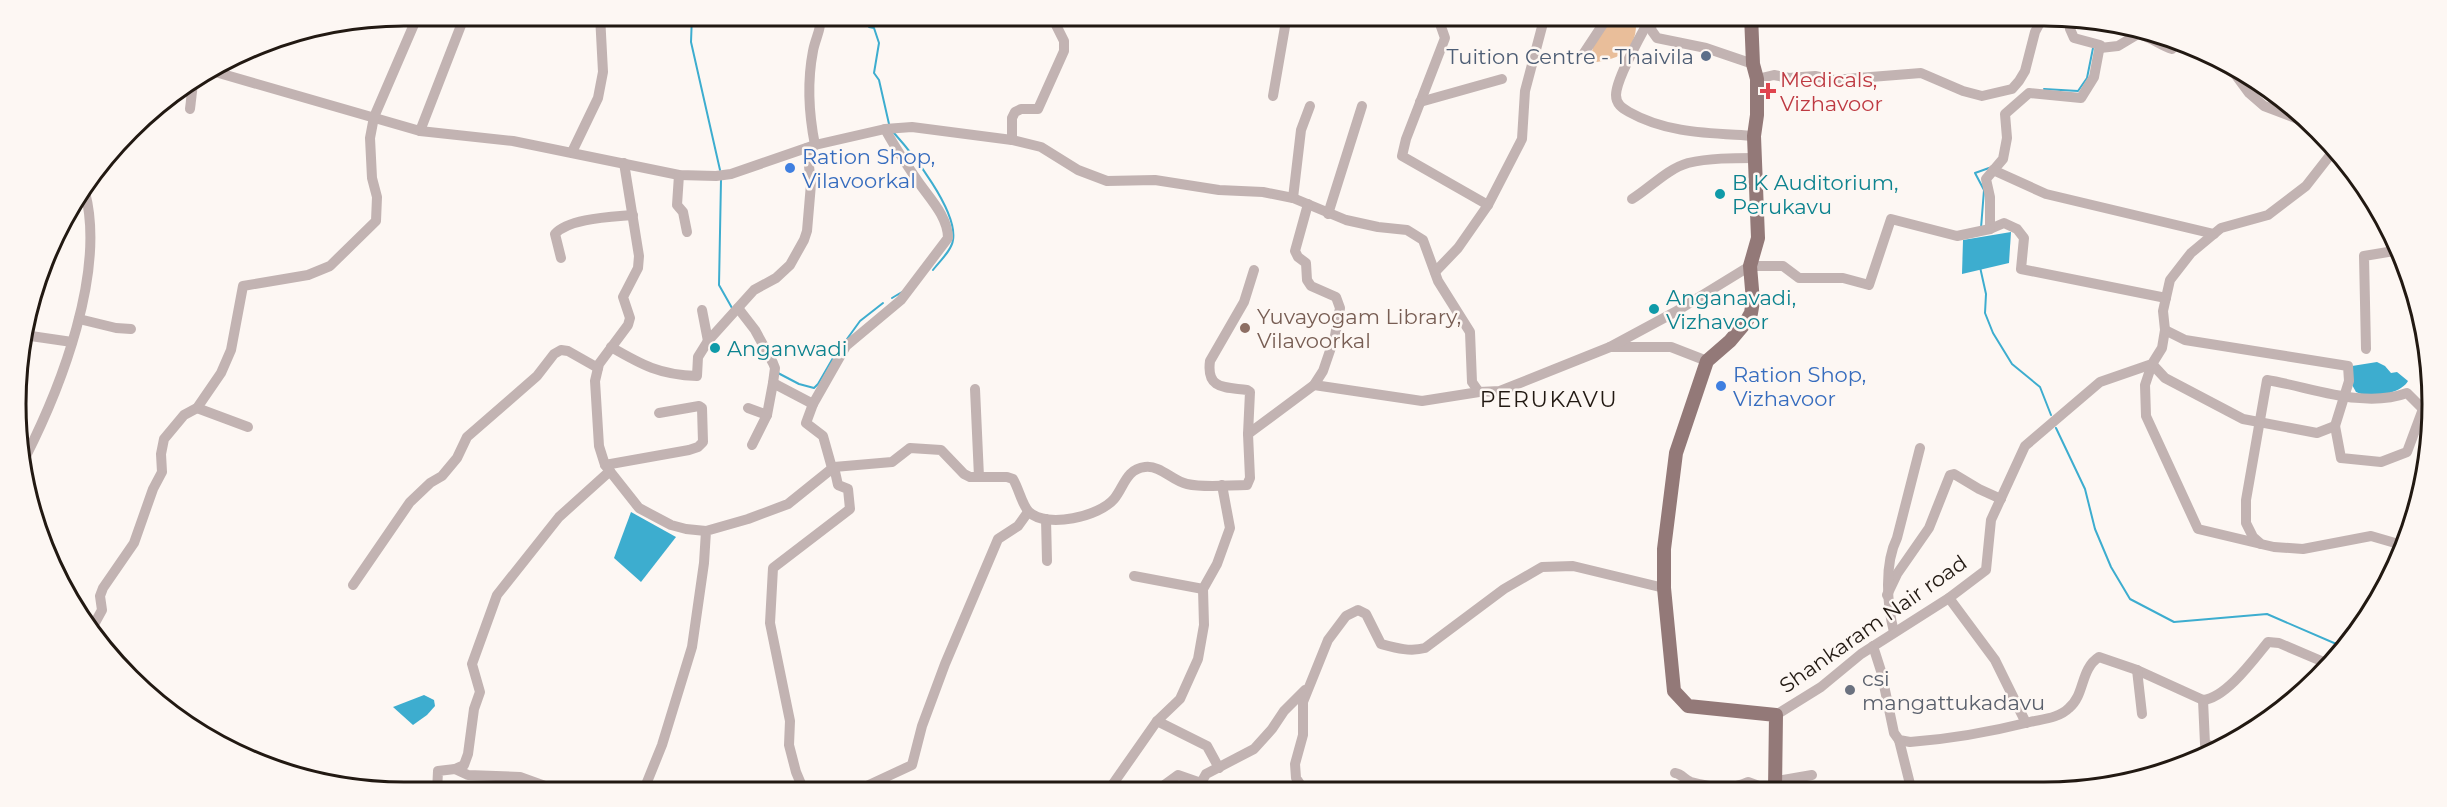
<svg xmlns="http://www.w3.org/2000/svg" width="2447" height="807" viewBox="0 0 2447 807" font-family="Montserrat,sans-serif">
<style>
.green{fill:#e9be9a}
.water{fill:#3dadcf}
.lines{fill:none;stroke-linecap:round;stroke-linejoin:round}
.stream{stroke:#3dadcf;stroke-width:2}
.minor{stroke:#c2b3b2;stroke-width:10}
.major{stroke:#937978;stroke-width:14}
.service-dot{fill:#5c6f8a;stroke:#fdf7f3;stroke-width:2}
.health-dot{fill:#e0444e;stroke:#fdf7f3;stroke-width:2}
.shop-dot{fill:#3f7fe0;stroke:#fdf7f3;stroke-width:2}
.culture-dot{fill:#0f9aa8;stroke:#fdf7f3;stroke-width:2}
.education-dot{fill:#8d6e63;stroke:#fdf7f3;stroke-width:2}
.worship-dot{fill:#6b7280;stroke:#fdf7f3;stroke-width:2}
.labels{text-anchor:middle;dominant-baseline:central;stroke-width:5;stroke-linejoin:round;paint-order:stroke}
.service-label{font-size:21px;fill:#4e5e75;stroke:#fdf7f3;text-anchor:end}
.health-label{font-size:21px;fill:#be3a42;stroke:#fdf7f3;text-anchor:start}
.shop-label{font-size:21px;fill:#366cbe;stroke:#fdf7f3;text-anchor:start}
.culture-label{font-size:21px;fill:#0d838f;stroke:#fdf7f3;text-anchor:start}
.education-label{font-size:21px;fill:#785e54;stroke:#fdf7f3;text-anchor:start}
.street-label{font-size:21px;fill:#221912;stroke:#fdf7f3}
.worship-label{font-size:21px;fill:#5b616d;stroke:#fdf7f3;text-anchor:start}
.neighbourhood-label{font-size:22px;letter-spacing:1.5px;fill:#221912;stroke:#fdf7f3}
.rim{fill:none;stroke:#221912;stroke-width:3}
</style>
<rect width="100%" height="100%" fill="#fdf7f3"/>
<path class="green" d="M 1602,15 L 1621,15 L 1627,22 L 1632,20 L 1636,25 C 1636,49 1620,59 1597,62 L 1591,58 L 1596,29 Z"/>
<g class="water">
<polygon points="2011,232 2009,263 1962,274 1963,240"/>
<path d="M 2377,362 L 2385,366 L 2391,373 L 2397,372 L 2408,381 C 2403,391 2382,396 2371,396 C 2366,396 2361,394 2356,392 L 2351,383 L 2352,366 Z"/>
<polygon points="631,512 676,537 641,582 614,558"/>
<polygon points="424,695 434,700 435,706 427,715 413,725 393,707"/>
</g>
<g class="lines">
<g class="stream">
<polyline points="692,15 691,42 720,170"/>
<polyline points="859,25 860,15"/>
<polyline points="869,27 874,28 879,43 874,73 879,80 889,124"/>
<polyline points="2044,89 2078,91 2087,78 2093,48"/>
<path d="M 894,133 C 912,153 958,211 953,240 C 952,250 939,262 933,270"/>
<polyline points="721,180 719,285 732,308"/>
<polyline points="1981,228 1984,190 1975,173 1989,168"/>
<polyline points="1980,267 1986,294 1985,313 1993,333 2012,364 2040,387 2051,415"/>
<polyline points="892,298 902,292"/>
<polyline points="847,339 860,321 883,303"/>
<polyline points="778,373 799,384 814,388 818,384 833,358"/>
<polyline points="2056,428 2085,489 2095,529 2111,567 2130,599 2174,622 2267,614 2341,646"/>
</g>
<g class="minor">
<polyline points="1437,15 1445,38 1406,139 1402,156 1488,205"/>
<polyline points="1639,15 1649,20 1652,31 1657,38 1706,48 1753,64"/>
<polyline points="2076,19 2070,29 2074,38 2100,45 2094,77 2081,98 2029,93 2005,114 2007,138 2003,159 1986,179 1990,197 1990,229 2004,223 2017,229 2024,238 2021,269 2166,298"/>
<path d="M 1649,20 C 1640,37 1616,79 1616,95 C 1616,104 1622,108 1629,112 C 1668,134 1711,133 1754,136"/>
<path d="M 2100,48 L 2118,46 L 2138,34 C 2151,37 2161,46 2172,49 L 2176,44"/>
<polyline points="1584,53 1609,15"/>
<polyline points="2223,67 2235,74 2249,93 2264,106 2303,121"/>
<polyline points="212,71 420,131 513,141 679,175 716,176 731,174 815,145 885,129 912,127 1012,140 1041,147 1078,170 1107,181 1155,180 1219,190 1263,192 1293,198 1346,220 1378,227 1407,230 1423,240 1438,281 1470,332 1472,382 1479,392 1500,391 1610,347 1671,347 1707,361"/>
<polyline points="1757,79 1774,75 1789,78 1815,76 1833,80 1921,73 1963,91 1982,96 2012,89 2019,81 2025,71 2035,32 2044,15"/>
<polyline points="1273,96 1287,15"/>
<polyline points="1420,102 1502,79"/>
<polyline points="190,109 193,83"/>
<polyline points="420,131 465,15"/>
<polyline points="1012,140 1012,118 1015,112 1021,109 1038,109 1064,51 1064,41 1051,15"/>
<path d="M 815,145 C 809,115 807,82 813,51 C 815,39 822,28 821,15"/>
<polyline points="572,152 598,98 603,72 600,15"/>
<polyline points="624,163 639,256 638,268 623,297 630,318 628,325 599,364 595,381 599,446 605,465 639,508 671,525 686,529 706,531"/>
<polyline points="1993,170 2046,194 2214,234"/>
<polyline points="679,175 677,205 683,212 687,232"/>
<polyline points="1293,198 1301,130 1310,106"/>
<path d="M 1632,199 C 1650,188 1667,169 1688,163 C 1709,158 1733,158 1755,158"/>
<polyline points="1328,214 1362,106"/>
<path d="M 561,258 L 555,234 C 569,218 613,217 633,215"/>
<path d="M 1254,270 L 1244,302 L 1210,361 C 1206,390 1226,387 1247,390 L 1250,392 L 1248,434 L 1314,385 L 1323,371 L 1335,336 L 1340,308 L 1336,297 L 1311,286 L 1307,280 L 1306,263 L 1298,257 L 1295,251 L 1308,204"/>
<polyline points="1435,272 1458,248 1488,205 1522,139 1525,91 1543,23"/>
<polyline points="738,308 755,330 773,363 775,368 773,383"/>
<polyline points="702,310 708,341"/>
<polyline points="79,319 116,328 131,329"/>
<polyline points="2165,330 2185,340 2348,366 2349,381 2335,426"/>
<polyline points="24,335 72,342"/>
<path d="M 611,347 C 642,365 660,375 697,376 L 698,357 L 708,341 L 754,290 L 776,278 L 790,265 L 804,240 L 807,231 L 811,184 L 807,148"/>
<polyline points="1610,347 1675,312 1750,266 1783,266 1799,278 1843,278 1869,285 1891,219 1957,236 1990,229"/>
<polyline points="2366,349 2364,256 2394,251"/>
<polyline points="1314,385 1422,401 1479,392"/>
<polyline points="975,389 979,477"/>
<polyline points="813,404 806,423 823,436 832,468"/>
<polyline points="197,408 248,427"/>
<polyline points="748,408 767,415"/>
<path d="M 752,445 L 767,415 L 773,383 L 813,404 L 846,346 L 901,300 L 948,238 C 948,215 927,196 915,177 C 905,162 894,146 885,129"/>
<path d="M 25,458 C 61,387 106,272 85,192"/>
<polyline points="605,465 689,450 698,447 703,442 702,408 699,406 659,413"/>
<polyline points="1046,519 1047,561"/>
<polyline points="2261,544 2198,529 2146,416 2145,385 2152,364 2165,378 2243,419 2317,433 2335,426 2341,458 2381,462 2407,452 2423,409"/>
<path d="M 2402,545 L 2371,536 L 2303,549 L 2274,547 L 2261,544 L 2253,537 L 2246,523 L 2246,500 L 2267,380 C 2311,387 2363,409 2407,393 L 2425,411"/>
<polyline points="1134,576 1203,589"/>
<polyline points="353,585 410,502 430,483 442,476 457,458 467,437 537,376 554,354 561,350 568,351 598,368"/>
<polyline points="1887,595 1897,574 1929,528 1950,475 1954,474 1979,489 2001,499"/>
<polyline points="1949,598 1995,660 2026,723"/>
<polyline points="91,630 102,610 100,596 103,588 134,543 153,489 162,472 161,454 164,439 184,415 197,408 221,373 231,350 243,286 308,275 330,266 376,221 377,197 372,178 370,138 374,117 418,15"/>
<path d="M 1894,632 C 1887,605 1884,564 1897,538 L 1920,448"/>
<path d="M 1873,646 L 1881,671 L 1894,733 L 1899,740 L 1910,742 C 1951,739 1990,732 2030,722 C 2043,719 2059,718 2069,708 C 2085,695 2080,669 2099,657 L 2137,670 L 2203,700 C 2226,698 2254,659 2268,642 L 2279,643 L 2326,663"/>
<polyline points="2137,670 2142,714"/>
<polyline points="2203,700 2205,744 2216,747"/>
<polyline points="1776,715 1821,687 1861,654 1949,598 1986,570 1991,520 2025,446 2100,382 2152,364 2162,348 2165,330 2163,311 2170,280 2191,253 2221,228 2268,215 2306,186 2331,154"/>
<polyline points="1157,721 1207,746 1219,768"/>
<polyline points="1899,740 1910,784"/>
<polyline points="455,769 468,775 520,777 545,786"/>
<path d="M 1675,773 C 1682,774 1685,780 1691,782 C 1709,787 1731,790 1748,782 L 1767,789"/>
<polyline points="1777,781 1812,775"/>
<path d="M 1304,790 L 1296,778 L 1295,764 L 1303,735 L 1303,702 L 1328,640 L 1346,616 L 1358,610 L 1366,614 L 1381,644 C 1396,648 1410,652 1425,648 L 1504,589 L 1542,567 L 1573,566 L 1664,588"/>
<polyline points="804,791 796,772 789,745 790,721 770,623 773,568 850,509 848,489 838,485 834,467"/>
<polyline points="856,791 912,765 922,726 945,664 998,539 1018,526 1028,512"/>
<polyline points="1108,791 1157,721 1180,699 1198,659 1204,625 1203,589 1217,564 1230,528 1222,485"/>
<polyline points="1156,791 1178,775 1201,783 1206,774 1254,749 1272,729 1284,711 1305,690"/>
<polyline points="437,792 438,771 455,769 464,765 468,754 474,709 480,692 472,664 497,595 559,517 610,471"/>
<path d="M 643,792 L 662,745 L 692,647 L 704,563 L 706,531 L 748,519 L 788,504 L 834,467 L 892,462 L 910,448 L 941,450 L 964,474 L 970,477 L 1007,477 L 1013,479 C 1019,489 1022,505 1029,512 C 1047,529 1100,516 1114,499 C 1124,487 1126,469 1145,467 C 1161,465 1172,481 1187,484 C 1205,488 1228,485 1247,485 L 1250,478 L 1248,434"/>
</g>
<polyline class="major" points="1751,15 1753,64 1757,79 1757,115 1754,136 1758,238 1750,266 1753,301 1751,313 1746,322 1730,341 1707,361 1676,453 1664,549 1664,588 1674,691 1688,706 1776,715 1775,789"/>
</g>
<circle class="service-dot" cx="1706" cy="56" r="6"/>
<path class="health-dot" d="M1765 82h6v6h6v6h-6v6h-6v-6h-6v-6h6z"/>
<g class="shop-dot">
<circle cx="790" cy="168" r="6"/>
<circle cx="1721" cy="386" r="6"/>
</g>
<g class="culture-dot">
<circle cx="1720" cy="194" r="6"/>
<circle cx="1654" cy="309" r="6"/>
<circle cx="715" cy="348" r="6"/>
</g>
<circle class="education-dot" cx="1245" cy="328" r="6"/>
<circle class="worship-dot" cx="1850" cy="690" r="6"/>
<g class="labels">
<g class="service-label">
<text x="1694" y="56">Tuition Centre - Thaivila</text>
</g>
<g class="health-label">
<text x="1780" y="79">Medicals,<tspan x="1780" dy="24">Vizhavoor</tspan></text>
</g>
<g class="shop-label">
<text x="802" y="156">Ration Shop,<tspan x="802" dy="24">Vilavoorkal</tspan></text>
<text x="1733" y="374">Ration Shop,<tspan x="1733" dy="24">Vizhavoor</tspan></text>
</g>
<g class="culture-label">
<text x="1732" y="182">B K Auditorium,<tspan x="1732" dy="24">Perukavu</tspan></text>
<text x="1666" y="297">Anganavadi,<tspan x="1666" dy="24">Vizhavoor</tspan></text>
<text x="727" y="348">Anganwadi</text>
</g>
<g class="education-label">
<text x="1257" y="316">Yuvayogam Library,<tspan x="1257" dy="24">Vilavoorkal</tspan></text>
</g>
<g class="street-label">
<text transform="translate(1873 624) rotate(-35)">Shankaram Nair road</text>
</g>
<g class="worship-label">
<text x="1862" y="678">csi<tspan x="1862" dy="24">mangattukadavu</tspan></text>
</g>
<g class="neighbourhood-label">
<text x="1549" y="399">PERUKAVU</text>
</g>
</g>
<path d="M0 0H2447V807H0ZM404 26H2044A378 378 0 0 1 2422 404V404A378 378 0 0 1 2044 782H404A378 378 0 0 1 26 404V404A378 378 0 0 1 404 26Z" fill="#fdf7f3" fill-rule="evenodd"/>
<path class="rim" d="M404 26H2044A378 378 0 0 1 2422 404V404A378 378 0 0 1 2044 782H404A378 378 0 0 1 26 404V404A378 378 0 0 1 404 26Z"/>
</svg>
